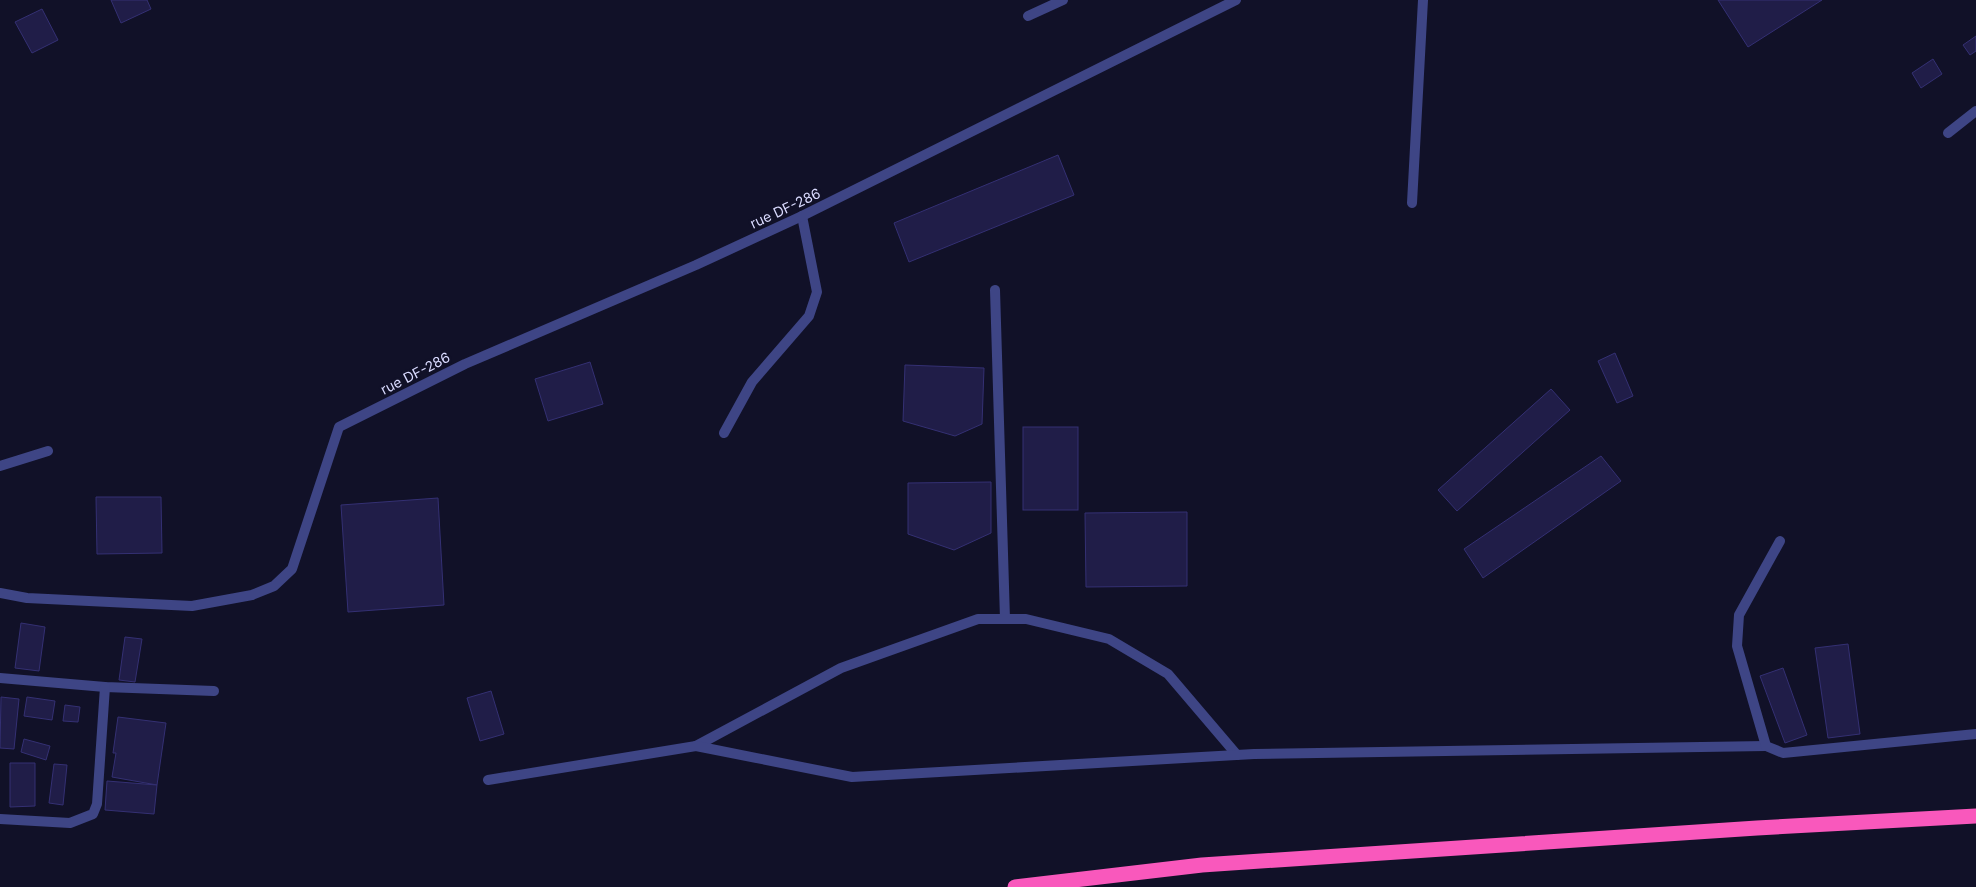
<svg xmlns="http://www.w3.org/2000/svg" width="1976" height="887" viewBox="0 0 1976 887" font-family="Inter,sans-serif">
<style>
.building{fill:#201d48;stroke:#343073}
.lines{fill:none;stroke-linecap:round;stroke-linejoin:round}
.service{stroke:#3e4585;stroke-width:10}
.minor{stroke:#3e4585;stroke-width:10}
.motorway{stroke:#f958bc;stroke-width:15}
.labels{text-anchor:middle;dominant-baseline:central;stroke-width:5;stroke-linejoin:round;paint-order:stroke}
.street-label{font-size:14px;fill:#d9dafe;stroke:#111128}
</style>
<rect width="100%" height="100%" fill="#111128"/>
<g class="building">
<polygon points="111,0 147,0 151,9 121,23"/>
<polygon points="1718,0 1822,0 1748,47"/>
<polygon points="42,9 58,40 32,53 15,22"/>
<polygon points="1976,36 1976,51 1970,55 1963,45"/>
<polygon points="1933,59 1942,74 1921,88 1912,73"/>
<polygon points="1058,155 1074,195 909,262 894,223"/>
<polygon points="1615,353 1633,396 1617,403 1598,361"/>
<polygon points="590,362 603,404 548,421 535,379"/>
<polygon points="905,365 984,368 982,424 955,436 903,421"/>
<polygon points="1551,389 1570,410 1457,511 1438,490"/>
<rect x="1023" y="427" width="55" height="83"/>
<polygon points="1601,456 1621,481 1483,578 1464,549"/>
<polygon points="991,482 991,533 954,550 908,534 908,483"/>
<polygon points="96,497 161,497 162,553 97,554"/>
<polygon points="438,498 444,605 348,612 341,505"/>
<polygon points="1187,512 1187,586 1086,587 1085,513"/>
<polygon points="21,623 45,627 39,671 15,668"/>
<polygon points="125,637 142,639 135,682 119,680"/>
<polygon points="1848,644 1860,734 1828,738 1815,648"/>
<polygon points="1783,668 1807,735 1785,743 1760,676"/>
<polygon points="491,691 504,734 480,741 467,698"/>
<polygon points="1,697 19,699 14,749 0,748"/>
<polygon points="27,697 55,701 52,720 24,716"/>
<polygon points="65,705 80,707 78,722 63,721"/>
<polygon points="118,717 166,723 157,785 112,777 116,753 113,753"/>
<polygon points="24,739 50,746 46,760 21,752"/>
<polygon points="10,763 35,763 35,806 10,807"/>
<polygon points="54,764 67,765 63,805 49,803"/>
<polygon points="107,781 157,785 154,814 105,810"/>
</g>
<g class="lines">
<g class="service">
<polyline points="1028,16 1063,0"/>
<polyline points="1948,133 1976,111"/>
<polyline points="1412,203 1423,0"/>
<polyline points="995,290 1005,619"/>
<polyline points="724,433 752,382 809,316 817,292 802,216"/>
<polyline points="696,746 841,668 978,619 1026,619 1109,639 1168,674 1237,755"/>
<polyline points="488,780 696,746 852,777 1254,754 1766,746"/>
</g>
<g class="minor">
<polyline points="0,466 48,451"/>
<polyline points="1780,541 1739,615 1737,646 1766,746 1783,753 1976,734"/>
<polyline points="0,593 27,598 192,606 252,595 274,586 292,569 339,427 465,364 696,265 802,216 1236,0"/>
<polyline points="0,678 105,687 214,691"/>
<polyline points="0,819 70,823 93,814 97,804 105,687"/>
</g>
<polyline class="motorway" points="1015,887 1202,865 1757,828 1976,816"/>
</g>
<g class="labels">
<g class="street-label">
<text transform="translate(785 208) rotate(-25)">rue DF-286</text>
<text transform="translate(415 373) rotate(-27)">rue DF-286</text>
</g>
</g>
</svg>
